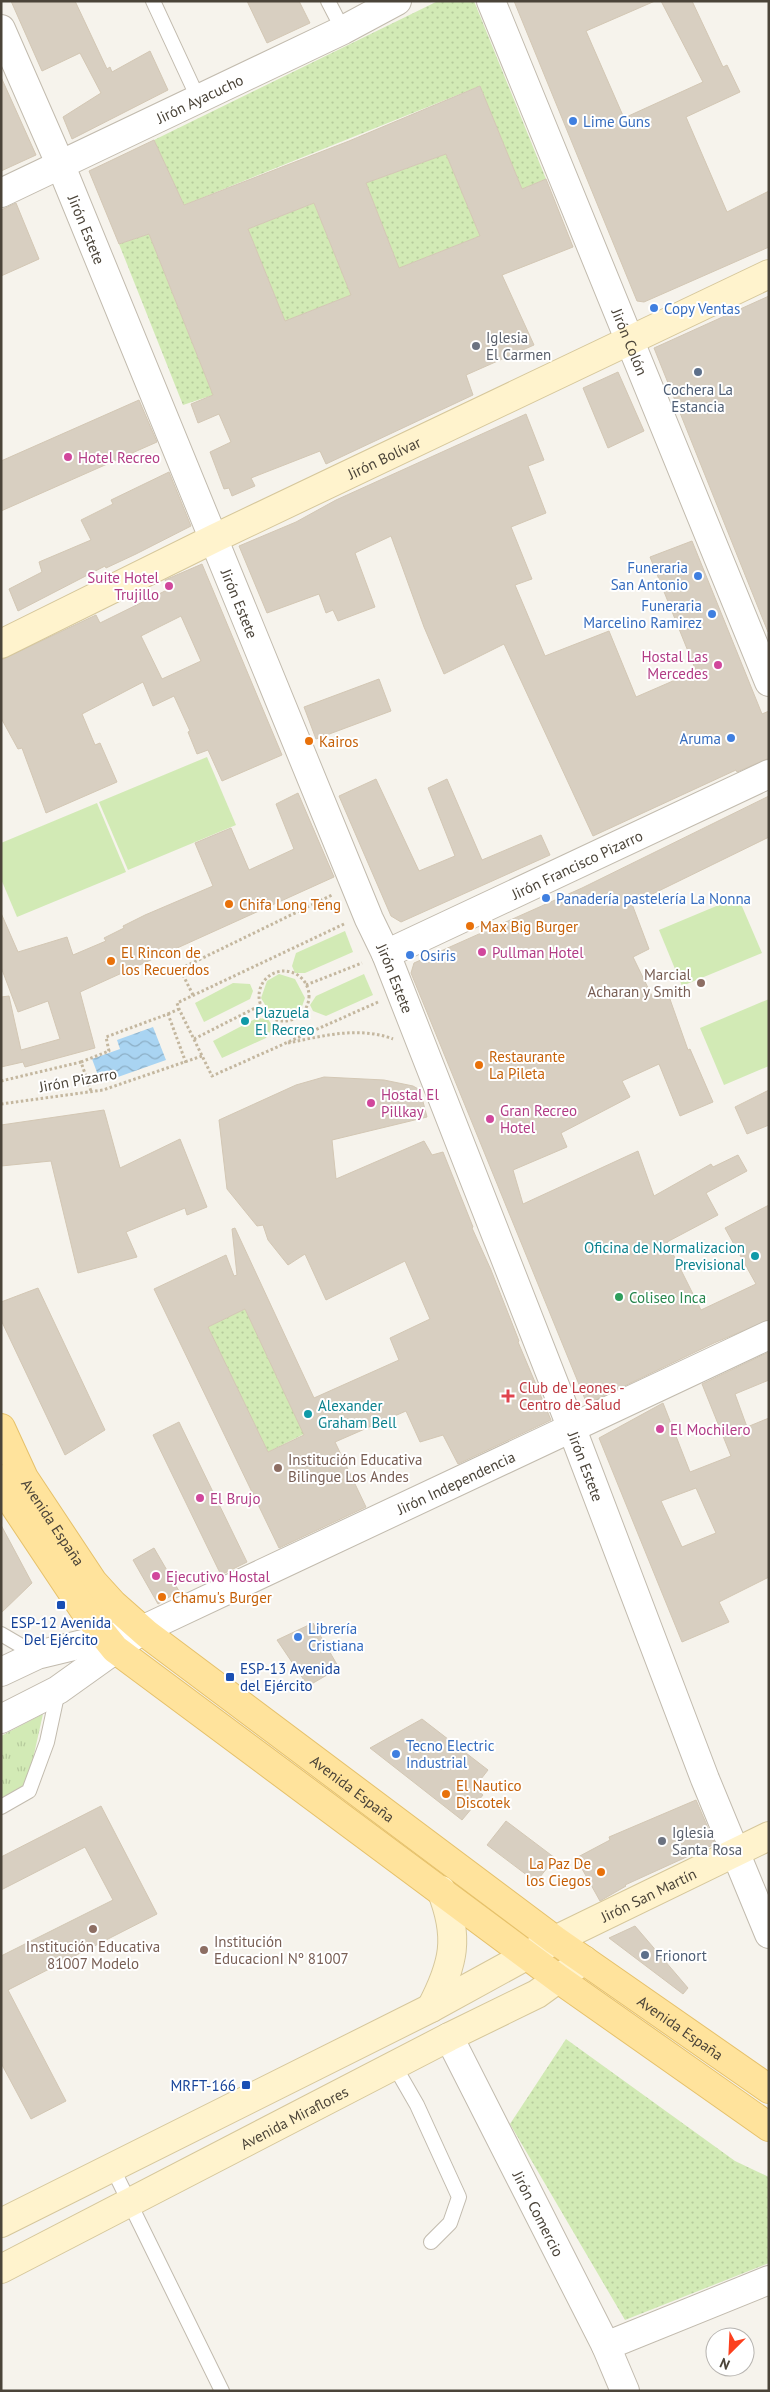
<svg xmlns="http://www.w3.org/2000/svg" width="770" height="2392" viewBox="0 0 770 2392" font-family="'PT Sans',sans-serif">
<style>
.grass{fill:#d2eab5}
.park{fill:url(#park-tufts)}
.garden{fill:url(#garden-dots)}
.water{fill:url(#water-waves)}
.building{fill:#d8cfc1;stroke:#d3c7b4;fill-rule:evenodd}
.lines{fill:none;stroke-linecap:round;stroke-linejoin:round}
.lane-casing{stroke:#c2bbae;stroke-width:16}
.street-casing{stroke:#c2bbae;stroke-width:30}
.secondary-casing{stroke:#d6c79b;stroke-width:30}
.primary-casing{stroke:#e6c16a;stroke-width:30}
.path{stroke:#c4b79f;stroke-width:3;stroke-dasharray:2.5 2.5;stroke-linecap:butt}
.lane{stroke:#fff;stroke-width:14}
.street{stroke:#fff;stroke-width:28}
.secondary{stroke:#fff3cd;stroke-width:28}
.primary{stroke:#ffe39c;stroke-width:28}
.shop-dot{fill:#3f7fe0;stroke:#fff;stroke-width:2}
.worship-dot{fill:#6b7280;stroke:#fff;stroke-width:2}
.service-dot{fill:#5c6f8a;stroke:#fff;stroke-width:2}
.hotel-dot{fill:#d1479c;stroke:#fff;stroke-width:2}
.food-dot{fill:#e8710a;stroke:#fff;stroke-width:2}
.education-dot{fill:#8d6e63;stroke:#fff;stroke-width:2}
.culture-dot{fill:#0f9aa8;stroke:#fff;stroke-width:2}
.leisure-dot{fill:#2e9e5b;stroke:#fff;stroke-width:2}
.health-dot{fill:#e0444e;stroke:#fff;stroke-width:2}
.transit-dot{fill:#1a4fb4;stroke:#fff;stroke-width:2}
.labels{text-anchor:middle;dominant-baseline:central;stroke-width:4;stroke-linejoin:round;paint-order:stroke}
.street-label{font-size:15px;fill:#4b4439;stroke:#fff}
.shop-label{font-size:15px;fill:#366cbe;stroke:#fff;text-anchor:start}
.worship-label{font-size:15px;fill:#5b616d;stroke:#fff;text-anchor:start}
.service-label{font-size:15px;fill:#4e5e75;stroke:#fff}
.hotel-label{font-size:15px;fill:#b23c85;stroke:#fff;text-anchor:start}
.food-label{font-size:15px;fill:#c56008;stroke:#fff;text-anchor:start}
.education-label{font-size:15px;fill:#785e54;stroke:#fff;text-anchor:start}
.culture-label{font-size:15px;fill:#0d838f;stroke:#fff;text-anchor:start}
.leisure-label{font-size:15px;fill:#27864d;stroke:#fff;text-anchor:start}
.health-label{font-size:15px;fill:#be3a42;stroke:#fff;text-anchor:start}
.transit-label{font-size:15px;fill:#164399;stroke:#fff}
</style>
<defs>
<pattern id="park-tufts" width="24" height="20" patternUnits="userSpaceOnUse" patternTransform="scale(1.25)"><rect width="24" height="20" fill="#d2eab5"/><path d="M3 7l-1-3M5 7V3M7 7l1-3M15 17l-1-3M17 17v-4M19 17l1-3" fill="none" stroke="#b6ca9c"/></pattern>
<pattern id="garden-dots" width="8" height="8" patternUnits="userSpaceOnUse" patternTransform="scale(1.25)"><rect width="8" height="8" fill="#d2eab5"/><path d="M2 2h.1M6 6h.1" fill="none" stroke="#b6ca9c" stroke-width="1.8" stroke-linecap="round"/></pattern>
<pattern id="water-waves" width="16" height="10" patternUnits="userSpaceOnUse" patternTransform="scale(1.25)"><rect width="16" height="10" fill="#a9d4f2"/><path d="M0 5q4-4 8 0t8 0" fill="none" stroke="#8caec5"/></pattern>
</defs>
<rect width="100%" height="100%" fill="#f6f3ec"/>
<g class="grass">
<polygon points="207,757 236,825 128,870 99,802"/>
<polygon points="97,803 126,872 17,917 1,879 1,843"/>
<polygon points="738,897 762,953 682,986 659,930"/>
<polygon points="345,931 353,952 305,973 295,973 292,966 296,953"/>
<polygon points="279,974 295,979 305,998 300,1012 285,1019 270,1013 261,998 267,981"/>
<polygon points="364,974 373,995 326,1016 313,1011 310,1005 316,996"/>
<polygon points="233,983 250,984 253,991 250,999 204,1022 195,1003"/>
<polygon points="769,999 769,1066 724,1085 700,1028"/>
<polygon points="257,1018 268,1019 273,1027 266,1038 222,1058 213,1041"/>
</g>
<polygon class="park" points="43,1714 26,1790 1,1800 1,1736"/>
<g class="garden">
<polygon points="438,1 474,1 546,179 522,189 480,86 184,205 154,140"/>
<polygon points="446,154 480,236 399,268 366,183"/>
<polygon points="314,203 351,295 285,321 248,229"/>
<polygon points="149,234 213,395 183,405 119,244"/>
<polygon points="245,1309 304,1434 268,1452 208,1327"/>
<polygon points="566,2039 735,2161 769,2177 769,2263 625,2320 510,2124"/>
</g>
<polygon class="water" points="153,1027 166,1060 101,1083 92,1059 120,1049 117,1040"/>
<g class="building">
<polygon points="11,1 75,1 107,69 110,67 112,72 150,51 168,90 72,139 63,117 101,93 80,53 42,71"/>
<polygon points="247,1 299,1 310,23 267,43"/>
<polygon points="514,1 655,1 586,31 624,118 703,82 661,1 692,1 723,67 727,65 740,92 686,117 727,212 769,191 769,247 644,302 637,301"/>
<polygon points="1,77 36,155 1,171"/>
<path d="M 480,86 L 522,189 L 546,179 L 573,247 L 502,275 L 534,345 L 466,375 L 473,395 L 326,464 L 320,451 L 251,478 L 255,486 L 232,496 L 229,488 L 224,489 L 210,452 L 231,442 L 219,414 L 198,423 L 191,404 L 213,395 L 149,234 L 119,244 L 89,171 L 154,140 L 184,205 L 349,141 ZM 446,154 L 480,236 L 399,268 L 366,183 ZM 314,203 L 351,295 L 285,321 L 248,229 Z"/>
<polygon points="16,203 39,259 1,276 1,210"/>
<polygon points="769,296 769,632 768,632 654,348"/>
<polygon points="618,372 644,431 608,448 583,388"/>
<polygon points="139,400 157,442 1,511 1,461"/>
<polygon points="526,414 544,460 528,466 546,513 511,527 532,579 515,585 545,656 609,631 636,697 696,671 650,557 692,541 762,714 769,711 769,758 737,772 736,770 593,836 504,644 444,674 424,627 391,536 355,553 375,607 338,621 333,610 326,613 319,594 267,613 239,546 296,522 336,500"/>
<polygon points="169,472 191,526 136,554 106,568 105,566 18,611 9,589 42,572 39,562 91,540 81,520 113,504 111,500"/>
<path d="M 202,564 L 282,755 L 222,781 L 208,750 L 197,754 L 188,732 L 190,731 L 174,696 L 153,706 L 143,682 L 82,714 L 95,745 L 100,743 L 117,782 L 46,813 L 22,748 L 18,749 L 1,718 L 1,660 L 96,615 L 100,623 L 169,589 L 165,580 ZM 181,616 L 201,661 L 162,679 L 141,636 Z"/>
<polygon points="379,679 391,711 316,739 304,707"/>
<polygon points="376,779 419,871 455,856 428,788 447,779 482,860 541,835 550,855 401,922 391,916 339,796"/>
<polygon points="298,793 334,877 80,992 95,1048 25,1067 23,1062 1,1067 1,997 9,996 21,1050 60,1039 48,1001 18,1012 1,967 1,913 18,952 67,937 73,955 106,941 104,938 124,928 123,926 145,915 213,886 195,843 231,828 249,870 294,849 276,804"/>
<polygon points="769,796 769,837 632,904 649,949 633,957 653,998 666,988 688,1050 690,1049 713,1102 680,1116 659,1064 622,1081 630,1097 561,1133 567,1147 513,1170 523,1204 638,1151 654,1196 711,1164 713,1167 738,1155 747,1171 706,1193 718,1215 667,1242 701,1310 756,1284 725,1228 769,1205 769,1320 714,1343 587,1404 411,973 414,963 582,888"/>
<path d="M 324,1077 L 384,1080 L 413,1086 L 420,1090 L 427,1117 L 332,1140 L 336,1179 L 424,1141 L 432,1155 L 443,1152 L 473,1227 L 472,1228 L 491,1270 L 519,1341 L 518,1342 L 551,1420 L 458,1464 L 443,1435 L 420,1442 L 406,1411 L 335,1442 L 366,1507 L 279,1548 L 154,1289 L 226,1255 L 234,1276 L 237,1275 L 232,1229 L 235,1228 L 314,1398 L 399,1360 L 390,1338 L 430,1319 L 405,1261 L 326,1300 L 305,1254 L 288,1265 L 268,1240 L 263,1225 L 257,1226 L 227,1189 L 219,1120 L 296,1085 ZM 245,1309 L 304,1435 L 268,1452 L 208,1327 Z"/>
<polygon points="769,1090 769,1125 747,1134 735,1107"/>
<polygon points="104,1110 120,1168 180,1139 207,1207 187,1215 185,1208 126,1232 137,1257 78,1273 51,1161 1,1166 1,1125"/>
<polygon points="38,1288 105,1430 65,1455 1,1320 1,1302"/>
<path d="M 769,1352 L 769,1380 L 735,1394 L 747,1427 L 769,1418 L 769,1577 L 719,1602 L 729,1622 L 682,1642 L 599,1438 L 663,1403 L 690,1472 L 731,1456 L 702,1384 ZM 696,1488 L 716,1533 L 682,1547 L 661,1501 Z"/>
<polygon points="179,1422 247,1562 221,1575 153,1435"/>
<polygon points="1,1525 32,1583 1,1613"/>
<polygon points="154,1548 179,1591 158,1604 133,1560"/>
<polygon points="313,1623 339,1668 308,1686 277,1640"/>
<polygon points="422,1719 488,1770 474,1788 483,1795 462,1820 370,1748"/>
<polygon points="696,1800 715,1844 625,1885 626,1886 600,1901 576,1858 610,1840 609,1837"/>
<polygon points="101,1806 157,1914 8,1990 66,2101 31,2119 1,2063 1,1956 113,1900 85,1847 1,1890 1,1857"/>
<polygon points="506,1821 555,1858 536,1882 487,1845"/>
<polygon points="635,1926 688,1988 683,1994 609,1938"/>
</g>
<g class="lines">
<defs>
<g id="lane">
<polyline points="153,1 198,98"/>
<polyline points="328,1 343,30"/>
<polyline points="1,1634 37,1655"/>
<polyline points="1,1807 29,1791 47,1742 58,1691"/>
<polyline points="394,2065 417,2105 459,2197 450,2223 431,2242"/>
<polyline points="112,2167 222,2391"/>
</g>
<g id="street">
<path id="s1" d="M 491,1 L 769,682"/>
<path id="s2" d="M 1,29 L 61,166 L 369,919 L 386,954 L 572,1429 L 705,1779 L 769,1934"/>
<path id="s3" d="M 1,193 L 343,30 L 397,1"/>
<path id="s4" d="M 386,954 L 769,774"/>
<polyline points="1,1672 37,1655 128,1633"/>
<path id="s5" d="M 1,1719 L 58,1690 L 142,1630 L 769,1335"/>
<path id="s6" d="M 449,2037 L 606,2346 L 625,2391"/>
<polyline points="606,2346 769,2280"/>
</g>
<g id="secondary">
<path id="s7" d="M 1,644 L 215,538 L 769,274"/>
<path d="M 431,2008 C 454,1964 460,1937 441,1890"/>
<path id="s8" d="M 1,2223 L 431,2008 L 555,1940 L 769,1836"/>
<path id="s9" d="M 1,2269 L 449,2037 L 537,1994 L 584,1960"/>
</g>
<g id="primary">
<path id="s10" d="M 1,1428 L 24,1478 L 93,1582 L 113,1604 L 147,1634 L 555,1940 L 769,2089"/>
<polyline points="1,1479 10,1499 86,1613 115,1649 560,1980 769,2127"/>
</g>
</defs>
<use href="#lane" class="lane-casing"/>
<use href="#street" class="street-casing"/>
<use href="#secondary" class="secondary-casing"/>
<use href="#primary" class="primary-casing"/>
<g class="path">
<polyline points="344,924 177,1003 179,1009 212,1076 378,1002"/>
<circle cx="284" cy="996" r="25"/>
<polyline points="306,985 362,963"/>
<polyline points="193,995 180,969 332,895"/>
<polyline points="168,1014 179,1009"/>
<polyline points="194,1039 261,1005"/>
<path d="M 288,1043 C 322,1036 359,1026 393,1039"/>
<polyline points="81,1062 109,1051 106,1037 168,1014 186,1063"/>
<polyline points="1,1081 81,1062 91,1091"/>
<polyline points="1,1104 103,1090 202,1056"/>
</g>
<use href="#lane" class="lane"/>
<use href="#street" class="street"/>
<use href="#secondary" class="secondary"/>
<use href="#primary" class="primary"/>
</g>
<g class="shop-dot">
<circle cx="573" cy="121" r="5"/>
<circle cx="654" cy="308" r="5"/>
<circle cx="698" cy="576" r="5"/>
<circle cx="712" cy="614" r="5"/>
<circle cx="731" cy="738" r="5"/>
<circle cx="546" cy="898" r="5"/>
<circle cx="410" cy="955" r="5"/>
<circle cx="298" cy="1637" r="5"/>
<circle cx="396" cy="1754" r="5"/>
</g>
<g class="worship-dot">
<circle cx="476" cy="346" r="5"/>
<circle cx="662" cy="1841" r="5"/>
</g>
<g class="service-dot">
<circle cx="698" cy="372" r="5"/>
<circle cx="645" cy="1955" r="5"/>
</g>
<g class="hotel-dot">
<circle cx="68" cy="457" r="5"/>
<circle cx="169" cy="586" r="5"/>
<circle cx="718" cy="665" r="5"/>
<circle cx="482" cy="952" r="5"/>
<circle cx="371" cy="1103" r="5"/>
<circle cx="490" cy="1119" r="5"/>
<circle cx="660" cy="1429" r="5"/>
<circle cx="200" cy="1498" r="5"/>
<circle cx="156" cy="1576" r="5"/>
</g>
<g class="food-dot">
<circle cx="309" cy="741" r="5"/>
<circle cx="229" cy="904" r="5"/>
<circle cx="470" cy="926" r="5"/>
<circle cx="111" cy="961" r="5"/>
<circle cx="479" cy="1065" r="5"/>
<circle cx="162" cy="1597" r="5"/>
<circle cx="446" cy="1794" r="5"/>
<circle cx="601" cy="1872" r="5"/>
</g>
<g class="education-dot">
<circle cx="701" cy="983" r="5"/>
<circle cx="278" cy="1468" r="5"/>
<circle cx="93" cy="1929" r="5"/>
<circle cx="204" cy="1950" r="5"/>
</g>
<g class="culture-dot">
<circle cx="245" cy="1021" r="5"/>
<circle cx="755" cy="1256" r="5"/>
<circle cx="308" cy="1414" r="5"/>
</g>
<circle class="leisure-dot" cx="619" cy="1297" r="5"/>
<path class="health-dot" d="M505.5 1388.5h5v5h5v5h-5v5h-5v-5h-5v-5h5z"/>
<g class="transit-dot">
<rect x="56" y="1600" width="10" height="10" rx="2.5"/>
<rect x="225" y="1672" width="10" height="10" rx="2.5"/>
<rect x="241" y="2080" width="10" height="10" rx="2.5"/>
</g>
<g class="labels">
<g class="street-label">
<text stroke="none"><textPath href="#s3" startOffset="220">Jirón Ayacucho</textPath></text>
<text stroke="none"><textPath href="#s2" startOffset="218">Jirón Estete</textPath></text>
<text stroke="none"><textPath href="#s1" startOffset="368">Jirón Colón</textPath></text>
<text stroke="none"><textPath href="#s7" startOffset="426">Jirón Bolívar</textPath></text>
<text stroke="none"><textPath href="#s2" startOffset="622">Jirón Estete</textPath></text>
<text stroke="none"><textPath href="#s4" startOffset="211">Jirón Francisco Pizarro</textPath></text>
<text stroke="none"><textPath href="#s2" startOffset="1028">Jirón Estete</textPath></text>
<text transform="translate(78 1080) rotate(-10)">Jirón Pizarro</text>
<text stroke="none"><textPath href="#s2" startOffset="1552">Jirón Estete</textPath></text>
<text stroke="none"><textPath href="#s5" startOffset="514">Jirón Independencia</textPath></text>
<text stroke="none"><textPath href="#s10" startOffset="108">Avenida España</textPath></text>
<text stroke="none"><textPath href="#s10" startOffset="512">Avenida España</textPath></text>
<text stroke="none"><textPath href="#s8" startOffset="726">Jirón San Martín</textPath></text>
<text stroke="none"><textPath href="#s10" startOffset="918">Avenida España</textPath></text>
<text stroke="none"><textPath href="#s9" startOffset="330">Avenida Miraflores</textPath></text>
<text stroke="none"><textPath href="#s6" startOffset="198">Jirón Comercio</textPath></text>
</g>
<g class="shop-label">
<text x="583" y="121">Lime Guns</text>
<text x="664" y="308">Copy Ventas</text>
<text x="688" y="567" text-anchor="end">Funeraria<tspan x="688" dy="17">San Antonio</tspan></text>
<text x="702" y="605" text-anchor="end">Funeraria<tspan x="702" dy="17">Marcelino Ramirez</tspan></text>
<text x="721" y="738" text-anchor="end">Aruma</text>
<text x="556" y="898">Panadería pastelería La Nonna</text>
<text x="420" y="955">Osiris</text>
<text x="308" y="1628">Librería<tspan x="308" dy="17">Cristiana</tspan></text>
<text x="406" y="1745">Tecno Electric<tspan x="406" dy="17">Industrial</tspan></text>
</g>
<g class="worship-label">
<text x="486" y="337">Iglesia<tspan x="486" dy="17">El Carmen</tspan></text>
<text x="672" y="1832">Iglesia<tspan x="672" dy="17">Santa Rosa</tspan></text>
</g>
<g class="service-label">
<text x="698" y="389">Cochera La<tspan x="698" dy="17">Estancia</tspan></text>
<text x="655" y="1955" text-anchor="start">Frionort</text>
</g>
<g class="hotel-label">
<text x="78" y="457">Hotel Recreo</text>
<text x="159" y="577" text-anchor="end">Suite Hotel<tspan x="159" dy="17">Trujillo</tspan></text>
<text x="708" y="656" text-anchor="end">Hostal Las<tspan x="708" dy="17">Mercedes</tspan></text>
<text x="492" y="952">Pullman Hotel</text>
<text x="381" y="1094">Hostal El<tspan x="381" dy="17">Pillkay</tspan></text>
<text x="500" y="1110">Gran Recreo<tspan x="500" dy="17">Hotel</tspan></text>
<text x="670" y="1429">El Mochilero</text>
<text x="210" y="1498">El Brujo</text>
<text x="166" y="1576">Ejecutivo Hostal</text>
</g>
<g class="food-label">
<text x="319" y="741">Kairos</text>
<text x="239" y="904">Chifa Long Teng</text>
<text x="480" y="926">Max Big Burger</text>
<text x="121" y="952">El Rincon de<tspan x="121" dy="17">los Recuerdos</tspan></text>
<text x="489" y="1056">Restaurante<tspan x="489" dy="17">La Pileta</tspan></text>
<text x="172" y="1597">Chamu's Burger</text>
<text x="456" y="1785">El Nautico<tspan x="456" dy="17">Discotek</tspan></text>
<text x="591" y="1863" text-anchor="end">La Paz De<tspan x="591" dy="17">los Ciegos</tspan></text>
</g>
<g class="education-label">
<text x="691" y="974" text-anchor="end">Marcial<tspan x="691" dy="17">Acharan y Smith</tspan></text>
<text x="288" y="1459">Institución Educativa<tspan x="288" dy="17">Bilingue Los Andes</tspan></text>
<text x="214" y="1941">Institución<tspan x="214" dy="17">EducacionI Nº 81007</tspan></text>
<text x="93" y="1946" text-anchor="middle">Institución Educativa<tspan x="93" dy="17">81007 Modelo</tspan></text>
</g>
<g class="culture-label">
<text x="255" y="1012">Plazuela<tspan x="255" dy="17">El Recreo</tspan></text>
<text x="745" y="1247" text-anchor="end">Oficina de Normalizacion<tspan x="745" dy="17">Previsional</tspan></text>
<text x="318" y="1405">Alexander<tspan x="318" dy="17">Graham Bell</tspan></text>
</g>
<g class="leisure-label">
<text x="629" y="1297">Coliseo Inca</text>
</g>
<g class="health-label">
<text x="519" y="1387">Club de Leones -<tspan x="519" dy="17">Centro de Salud</tspan></text>
</g>
<g class="transit-label">
<text x="61" y="1622">ESP-12 Avenida<tspan x="61" dy="17">Del Ejército</tspan></text>
<text x="240" y="1668" text-anchor="start">ESP-13 Avenida<tspan x="240" dy="17">del Ejército</tspan></text>
<text x="236" y="2085" text-anchor="end">MRFT-166</text>
</g>
</g>
<rect width="770" height="2392" fill="none" stroke="#4b4439" stroke-width="5"/>
<g transform="translate(730 2352) rotate(204)"><circle r="24" fill="#ffffff" stroke="#b7b4b0"/>
<path d="M0-4L9 19L0 12L-9 19Z" fill="#fc3f1d"/>
<text y="-8" font-size="14" font-weight="bold" text-anchor="middle" fill="#4b4439">N</text>
</g>
</svg>
